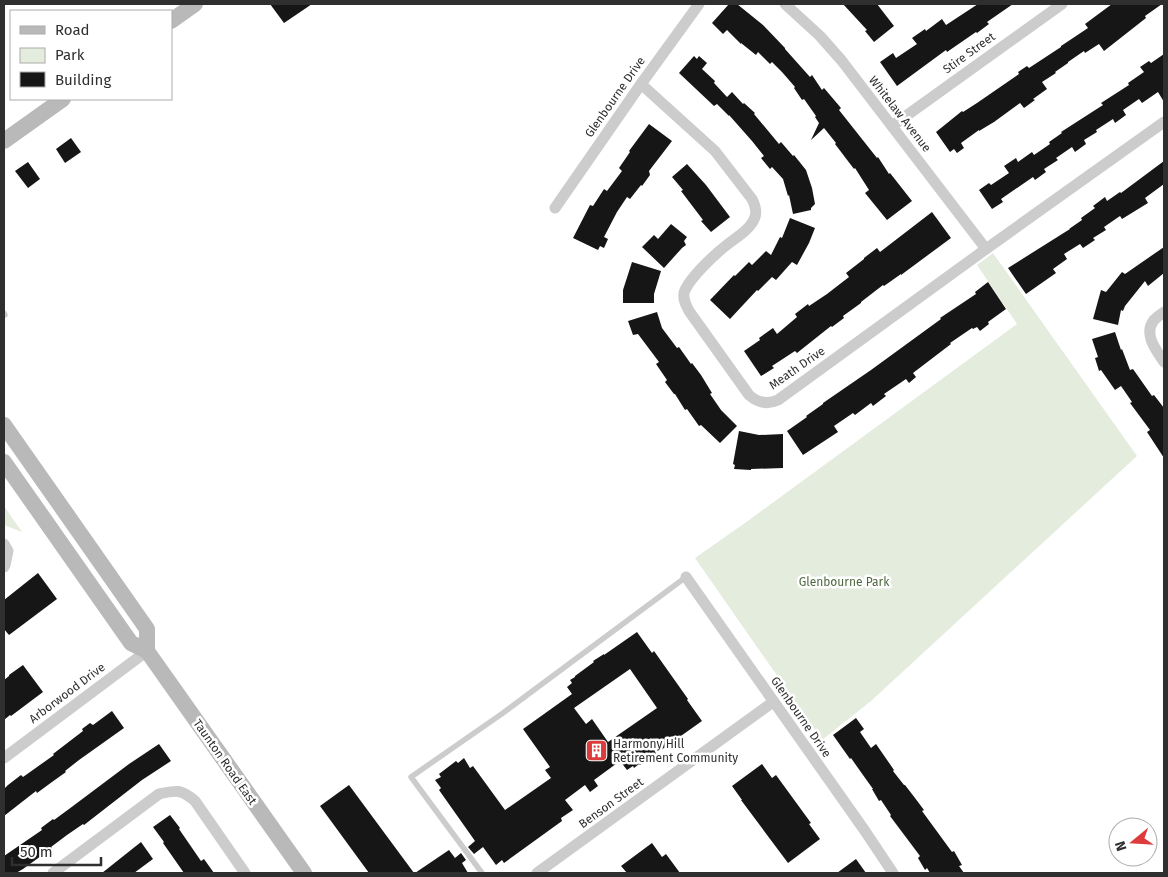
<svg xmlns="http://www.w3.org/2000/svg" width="1168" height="877" viewBox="0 0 1168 877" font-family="'Fira Sans',sans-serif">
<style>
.green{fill:#e4ecde}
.building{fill:#161616;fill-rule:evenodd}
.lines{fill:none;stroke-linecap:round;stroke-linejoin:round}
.service{stroke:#ccc;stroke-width:5.5}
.minor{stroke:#ccc;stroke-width:11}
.secondary{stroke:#b9b9b9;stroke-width:16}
.labels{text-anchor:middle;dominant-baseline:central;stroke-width:5;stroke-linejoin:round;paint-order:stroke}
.street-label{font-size:12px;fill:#2f2f2f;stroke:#fff}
.park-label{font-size:12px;fill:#4f693f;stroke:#fff}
.poi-label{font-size:12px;fill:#2f2f2f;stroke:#fff;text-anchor:start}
</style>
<rect width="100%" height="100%" fill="#fff"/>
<g class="green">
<polygon points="993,253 1137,456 871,701 822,740 695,558 745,523 1017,324 977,265"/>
<polygon points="4,506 22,532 4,525"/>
</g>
<g class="building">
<polygon points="270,4 312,4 284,23"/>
<polygon points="729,4 737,4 763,25 785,48 785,49 810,77 812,75 822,90 824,88 841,108 839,110 877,158 878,157 889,174 890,173 912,201 887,220 865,193 869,190 855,168 854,169 835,144 836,143 824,128 811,140 819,123 815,117 816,116 804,99 802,100 794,88 795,87 782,72 772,62 770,64 758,52 756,55 741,43 741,44 727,30 723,34 712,23"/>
<polygon points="843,4 877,4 894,26 874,42 865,31 867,30"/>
<polygon points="978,4 1013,4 987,22 989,24 977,33 976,32 947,52 946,50 897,86 880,62 893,53 896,58 917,44 912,38 925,29 926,31 942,19 946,25"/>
<polygon points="1112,4 1162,4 1145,16 1146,18 1104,51 1099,44 1085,53 1084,51 1068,62 1068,63 1055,72 1056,73 1042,82 1047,89 1033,99 1035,100 1024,108 1020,103 994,122 979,131 979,130 961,143 964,148 957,153 954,149 950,152 936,132 962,111 963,112 977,103 1019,74 1018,72 1027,66 1029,68 1061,47 1061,46 1088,28 1085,24"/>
<polygon points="1164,54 1164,102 1158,92 1142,103 1139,99 1123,110 1126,115 1115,123 1113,119 1096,130 1097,132 1084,140 1086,144 1075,152 1072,147 1056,158 1058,160 1044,169 1046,172 1035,180 1033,177 1001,199 1003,202 992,209 979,190 989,183 991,185 1009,173 1004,166 1016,158 1018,162 1032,152 1034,155 1050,144 1049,142 1062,133 1061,132 1103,105 1101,103 1129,85 1128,83 1144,72 1140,67 1149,61 1151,63"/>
<polygon points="694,56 697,59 699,56 707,63 702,69 715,81 714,83 727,97 732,92 743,104 744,103 755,113 754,114 779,144 781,142 793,156 794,155 806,170 812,188 815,204 811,208 811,210 793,214 789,195 788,196 783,179 772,167 770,169 761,158 764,156 752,141 729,115 729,116 717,104 714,106 679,73"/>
<polygon points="649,124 672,141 649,171 650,175 642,186 641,185 630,199 627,197 617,212 604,237 608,239 604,248 600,246 598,250 573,238 590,205 593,206 604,189 607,191 622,171 619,168 630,152 629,151"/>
<polygon points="71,138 81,152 65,163 56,149"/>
<polygon points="1164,161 1164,184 1145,198 1148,203 1122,219 1120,216 1104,227 1106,230 1093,238 1095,240 1083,248 1080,244 1064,254 1067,259 1053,269 1056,273 1026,294 1008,268 1070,229 1069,229 1082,220 1081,218 1095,208 1093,206 1105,197 1107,201 1120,192 1121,193"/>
<polygon points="28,162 40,179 28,188 15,171"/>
<polygon points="687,164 706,185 730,217 711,232 701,221 703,220 681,191 683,190 672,177"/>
<polygon points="932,212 951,238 901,275 901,274 884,286 883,285 861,302 861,303 843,316 844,318 832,327 831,326 797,353 795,351 772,366 774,368 761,376 744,351 760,340 759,338 773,328 777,334 797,317 795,314 808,304 809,306 827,294 849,277 846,273 864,259 864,258 877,248 880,252"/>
<polygon points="790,218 815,228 809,243 797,265 792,262 776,280 772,277 758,291 757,290 730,319 710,300 734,275 735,276 749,262 752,265 766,251 771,255 780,237 782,238"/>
<polygon points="671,224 687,237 684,241 686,245 682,248 664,268 642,247 654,235 658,239"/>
<polygon points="1164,247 1164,273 1148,286 1145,281 1125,306 1123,311 1121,310 1118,325 1093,319 1101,290 1106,292 1122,272 1125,274"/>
<polygon points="632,262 661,271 654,294 654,303 623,303 623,290"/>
<polygon points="988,282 1006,309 988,322 989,324 980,331 977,327 973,329 972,328 950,343 951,344 913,373 916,377 909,383 906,379 884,394 886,396 873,406 871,403 855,415 853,413 834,426 838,432 803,455 787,431 807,417 806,416 823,404 823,403 871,370 941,319 940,318 976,294 975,292"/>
<polygon points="657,312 662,328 677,348 679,347 691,364 692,363 701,375 712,393 710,394 721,410 737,426 720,443 701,425 699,426 687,409 685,410 675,394 674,394 665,382 667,380 656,364 659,362 638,334 633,335 628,321"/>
<polygon points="1115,332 1121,350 1122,349 1130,370 1133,369 1152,396 1154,395 1164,408 1164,458 1147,432 1150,430 1130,403 1132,402 1121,386 1115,390 1101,370 1099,371 1095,358 1098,357 1092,339"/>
<polygon points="739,431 759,435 783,434 783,468 751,469 751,470 734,469 735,465 733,464"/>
<polygon points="38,573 57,599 9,635 4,629 4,600"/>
<path d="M 637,632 L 652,653 L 654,651 L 688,699 L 687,700 L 702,721 L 640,765 L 639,764 L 634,768 L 633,766 L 627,770 L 620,761 L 594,780 L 598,786 L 590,792 L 585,785 L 565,800 L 573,810 L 561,818 L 562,821 L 504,863 L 502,860 L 496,865 L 483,847 L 474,854 L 468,847 L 475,841 L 439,790 L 441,788 L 435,780 L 441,777 L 439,774 L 456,761 L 458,763 L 464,758 L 470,768 L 473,766 L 505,810 L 551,778 L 545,770 L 550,767 L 523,729 L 572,694 L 567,687 L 572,683 L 570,680 L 575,677 L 575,676 L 594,662 L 593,661 L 604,654 L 604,655 ZM 630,669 L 657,708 L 608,742 L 592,719 L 586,724 L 574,708 Z"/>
<polygon points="23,665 43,692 11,716 10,715 4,720 4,680 9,676 9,675"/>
<polygon points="112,711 124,728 79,760 65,771 66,772 52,782 37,793 36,791 4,816 4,789 8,785 21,775 23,777 54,755 53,754 83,731 82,729 90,723 93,725"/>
<polygon points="856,718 864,729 860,732 871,748 876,744 894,770 893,771 904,785 905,785 915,798 924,810 922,811 952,852 954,851 962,865 959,866 964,873 930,873 927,868 925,870 918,858 920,856 890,816 891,815 881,800 879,801 872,789 873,789 858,768 851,758 850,759 833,735"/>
<polygon points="159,744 171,761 142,780 111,804 84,825 83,824 67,835 51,847 52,848 23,869 16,873 4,873 4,856 42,830 41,828 53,819 54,820 69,809 129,764"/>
<polygon points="762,764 772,778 776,775 811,823 809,824 820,839 788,863 741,800 742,800 732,786"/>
<polygon points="349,785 414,873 369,873 320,806"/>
<polygon points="170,815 180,828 179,829 201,861 204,859 214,873 184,873 163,843 164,842 153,827"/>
<polygon points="141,842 153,859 134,873 102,873"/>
<polygon points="652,843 662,857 666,854 680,873 627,873 621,866"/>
<polygon points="449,850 455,858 461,853 466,860 462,863 468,873 415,873"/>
<polygon points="856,859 866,873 837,873"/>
</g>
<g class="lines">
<g class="service">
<polyline points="4,313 5,315 4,315"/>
<polyline points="482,873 411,777 503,713 686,577"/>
</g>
<g class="minor">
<polyline points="785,4 820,36 842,61 986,249"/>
<path d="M 641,84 L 715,151 L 752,199 C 755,205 757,211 755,217 C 751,229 737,237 728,244 C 716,253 688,279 684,293 C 683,300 686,305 689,311 L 749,395 C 758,403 767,405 778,400 L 986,249 L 1164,122"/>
<polyline points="892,126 1062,4"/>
<polyline points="555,208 641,84 699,4"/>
<path d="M 1164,312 C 1161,314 1157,317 1154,320 C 1143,334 1156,350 1164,362"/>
<polyline points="4,544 8,551 5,565 4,567"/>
<polyline points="686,577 865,831 893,873"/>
<polyline points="4,758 147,651"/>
<path d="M 53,873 L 159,794 C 177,790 181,789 195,801 L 245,873"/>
<polyline points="537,873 773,702"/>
</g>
<g class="secondary">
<polyline points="171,21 195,4"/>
<polyline points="4,141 63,99"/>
<polyline points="4,425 147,629 147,651"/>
<polyline points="4,462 131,643 147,651 304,873"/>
</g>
</g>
<defs>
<symbol id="building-square" viewBox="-11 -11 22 22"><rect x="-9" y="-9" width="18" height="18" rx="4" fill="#dc3c3b" stroke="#fff"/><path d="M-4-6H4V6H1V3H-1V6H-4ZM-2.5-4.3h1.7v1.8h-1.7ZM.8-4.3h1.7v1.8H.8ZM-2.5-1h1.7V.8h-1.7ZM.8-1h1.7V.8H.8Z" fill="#fff"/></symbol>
</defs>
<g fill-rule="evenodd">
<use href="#building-square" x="584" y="738" width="25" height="25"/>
</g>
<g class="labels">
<g class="street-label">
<text transform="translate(969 53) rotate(-36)">Stire Street</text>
<text transform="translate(615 97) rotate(-55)">Glenbourne Drive</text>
<text transform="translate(900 114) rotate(52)">Whitelaw Avenue</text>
<text transform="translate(797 368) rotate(-35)">Meath Drive</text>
<text transform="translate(67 693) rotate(-37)">Arborwood Drive</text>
<text transform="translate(801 717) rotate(55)">Glenbourne Drive</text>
<text transform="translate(225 762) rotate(55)">Taunton Road East</text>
<text transform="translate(611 803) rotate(-36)">Benson Street</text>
</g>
<g class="park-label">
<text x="844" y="582">Glenbourne Park</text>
</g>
<g class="poi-label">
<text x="613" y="744">Harmony Hill<tspan x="613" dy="14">Retirement Community</tspan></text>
</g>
</g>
<rect width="1168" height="877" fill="none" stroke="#2f2f2f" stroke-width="10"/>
<rect x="10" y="10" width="162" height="90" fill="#ffffff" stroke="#acacac"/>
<rect x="20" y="26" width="25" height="8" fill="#b9b9b9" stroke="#acacac"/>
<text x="55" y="35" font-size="15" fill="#2f2f2f">Road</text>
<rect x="20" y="48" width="25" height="15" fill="#e4ecde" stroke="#acacac"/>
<text x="55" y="60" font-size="15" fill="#2f2f2f">Park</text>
<rect x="20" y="72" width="25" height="15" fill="#161616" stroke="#acacac"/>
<text x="55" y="85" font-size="15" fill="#2f2f2f">Building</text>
<g transform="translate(1133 842) rotate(252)"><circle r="24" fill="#ffffff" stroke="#acacac"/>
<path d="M0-4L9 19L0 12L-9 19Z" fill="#dc3c3b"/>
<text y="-8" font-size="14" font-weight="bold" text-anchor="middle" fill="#2f2f2f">N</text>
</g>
<path d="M12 857v8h89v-8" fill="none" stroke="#2f2f2f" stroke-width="2.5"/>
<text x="20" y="857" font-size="15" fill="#2f2f2f" stroke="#ffffff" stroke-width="4" paint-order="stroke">50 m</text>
</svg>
